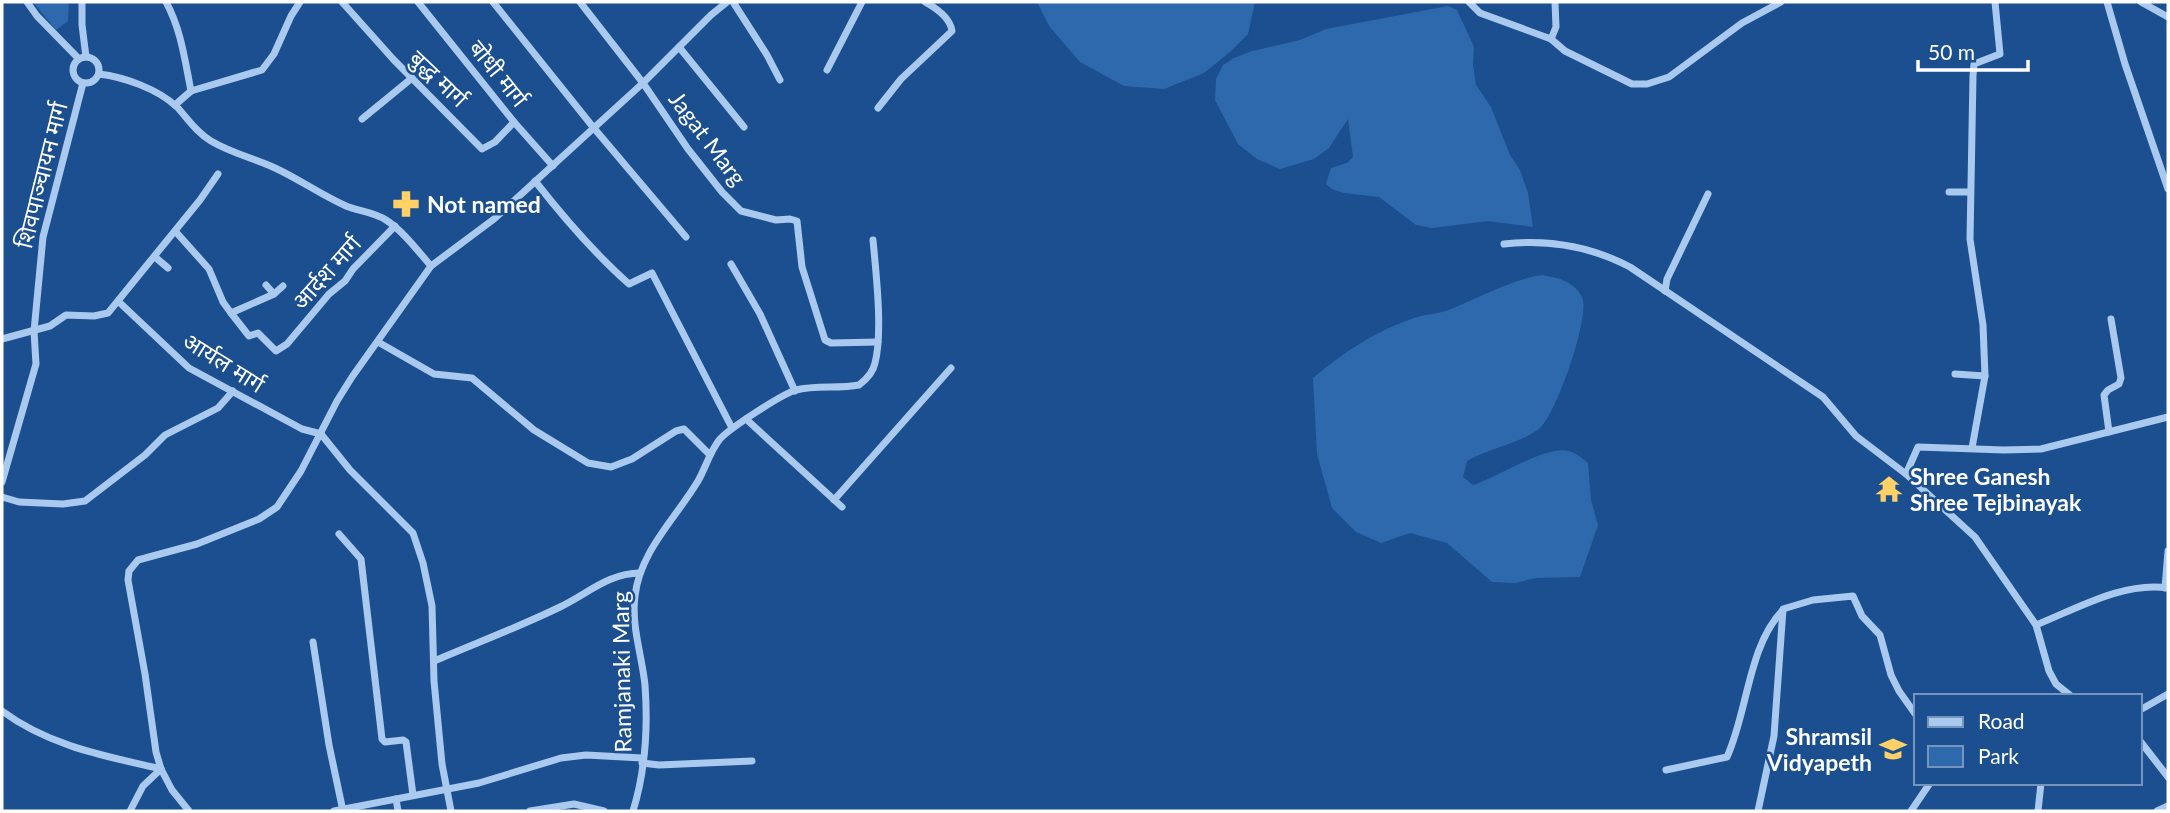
<svg xmlns="http://www.w3.org/2000/svg" width="2170" height="813" viewBox="0 0 2170 813" font-family="Lato,'Noto Sans Devanagari',sans-serif">
<style>
.green{fill:#2e69ad}
.lines{fill:none;stroke-linecap:round;stroke-linejoin:round}
.minor{stroke:#a9c9ee;stroke-width:7}
.labels{text-anchor:middle;dominant-baseline:central;stroke-width:5;stroke-linejoin:round;paint-order:stroke}
.street-label{font-size:23px;fill:#fff;stroke:#1b4f8f}
.poi-label{font-size:23px;font-weight:bold;fill:#fff;stroke:#1b4f8f;text-anchor:start}
</style>
<rect width="100%" height="100%" fill="#1b4f8f"/>
<g class="green">
<polygon points="33,2 69,2 68,21 56,30"/>
<polygon points="1037,2 1255,2 1248,34 1230,52 1204,73 1164,89 1124,86 1080,62 1049,26"/>
<polygon points="1448,6 1457,10 1474,47 1473,64 1476,85 1491,107 1510,155 1520,170 1528,193 1533,227 1488,221 1432,228 1416,225 1379,197 1344,193 1332,189 1326,184 1331,168 1347,163 1353,157 1348,119 1329,148 1314,159 1280,169 1257,159 1238,144 1215,100 1216,79 1223,65 1234,58 1252,51 1300,40 1326,29"/>
<path d="M 1541,275 C 1556,277 1574,281 1582,297 C 1591,315 1556,415 1540,428 C 1520,444 1489,448 1467,461 L 1463,477 L 1473,485 C 1497,478 1545,445 1569,451 C 1575,452 1583,459 1588,463 L 1591,500 L 1598,525 L 1580,577 L 1536,578 L 1515,583 L 1492,582 L 1447,543 L 1410,533 L 1381,543 L 1356,532 L 1332,508 L 1317,454 L 1313,378 C 1344,352 1375,331 1414,318 C 1426,314 1439,314 1451,309 C 1481,297 1508,281 1541,275 Z"/>
</g>
<g class="lines">
<g class="minor">
<polyline points="27,2 37,16 79,59"/>
<polyline points="82,2 82,25 86,57"/>
<path d="M 166,2 C 181,29 185,61 191,91"/>
<polyline points="342,2 393,59 482,149 495,142 514,122"/>
<polyline points="418,2 514,122 553,166"/>
<polyline points="493,2 593,127 686,237"/>
<polyline points="580,2 643,83 688,149 722,192 741,211 776,220 790,219 797,221 802,267 825,340 831,343 878,342"/>
<polyline points="733,2 767,55 780,80"/>
<polyline points="1469,2 1480,13 1551,39 1565,51 1632,84 1647,84 1669,77 1742,23 1781,2"/>
<polyline points="2107,2 2125,64 2168,189"/>
<polyline points="2141,2 2168,17"/>
<polyline points="1551,39 1556,27 1555,2"/>
<polyline points="679,47 744,127"/>
<circle cx="86" cy="70" r="13"/>
<polyline points="827,70 862,2"/>
<path d="M 99,74 C 124,77 158,89 177,107 C 188,119 196,132 211,141 C 231,153 253,158 275,168 C 299,179 321,195 346,206 C 358,211 374,212 386,220 C 403,231 417,250 431,266"/>
<polyline points="175,105 191,91 262,70 274,54 291,16 300,2"/>
<path d="M 878,108 L 901,79 L 952,31 C 950,17 936,8 925,2"/>
<polyline points="362,119 412,78"/>
<path d="M 535,181 C 564,218 594,253 629,284 L 652,273 L 732,428"/>
<polyline points="1949,192 1970,192"/>
<polyline points="176,232 209,269 223,302 231,313"/>
<path d="M 1504,244 C 1548,239 1590,246 1630,267 L 1823,397 L 1856,436 L 1906,474 L 1975,537 L 2036,625 L 2049,671 L 2056,684 L 2071,696"/>
<polyline points="155,257 168,268"/>
<polyline points="731,264 760,314 795,391"/>
<polyline points="266,285 274,294"/>
<polyline points="283,286 274,294 231,313 249,336 258,333 276,351 287,344 329,294 345,281 353,269 395,226"/>
<polyline points="1665,291 1667,279 1708,194"/>
<polyline points="119,302 189,368 302,429 321,434"/>
<polyline points="2,339 50,326 66,315 94,316 108,313 200,200 218,174"/>
<polyline points="378,342 434,374 472,378 534,430 588,463 611,467 632,459 676,431 684,429 710,455"/>
<polyline points="1955,374 1985,376"/>
<polyline points="746,419 842,507"/>
<polyline points="2109,432 2104,395 2108,390 2119,384 2121,378 2111,319"/>
<polyline points="321,434 350,470 413,533 423,563 432,606 434,681 442,764 451,811"/>
<polyline points="1972,448 1985,376 1983,325 1970,239 1973,76 1974,64 2000,54 1995,2"/>
<polyline points="1906,474 1918,447 2004,450 2041,449 2168,417"/>
<polyline points="2,482 36,364 34,331 43,237 83,83"/>
<polyline points="2,497 19,502 63,504 85,501 145,455 165,435 218,408 233,391"/>
<polyline points="834,500 951,368"/>
<polyline points="339,534 361,559 382,739 385,742 403,740 406,742 413,795"/>
<polyline points="2165,588 2168,551"/>
<path d="M 2036,625 C 2076,609 2124,581 2168,588"/>
<polyline points="313,642 329,745 343,811"/>
<path d="M 434,661 C 476,643 519,627 560,607 C 587,594 609,573 640,573"/>
<polyline points="2140,710 2168,694"/>
<path d="M 2,711 C 49,746 105,756 161,769"/>
<polyline points="2140,741 2168,777"/>
<polyline points="642,763 659,765 752,761"/>
<path d="M 1666,770 L 1727,757 C 1748,711 1748,646 1783,610"/>
<polyline points="396,799 398,811"/>
<polyline points="130,811 143,786 161,769"/>
<polyline points="189,811 172,790 161,769 156,752 145,674 128,580 129,571 138,560 197,544 259,519 277,507 301,471 337,401 352,377 431,266 494,219 643,83 711,15 727,2"/>
<polyline points="334,811 479,783 561,758 586,755 642,758"/>
<polyline points="530,811 574,804 604,811"/>
<path d="M 633,811 C 645,772 648,726 645,685 C 642,656 631,625 635,596 C 640,551 676,518 698,481 C 706,467 710,451 720,439 C 730,428 782,394 796,390 C 816,385 839,389 859,385 C 867,379 873,373 875,363 C 883,332 876,273 873,240"/>
<polyline points="1758,811 1774,736 1783,609 1813,600 1853,596 1862,616 1880,635 1891,675 1899,691 1916,715"/>
<polyline points="1911,811 1930,783"/>
<polyline points="2038,811 2041,783"/>
<polyline points="2157,811 2168,806"/>
</g>
</g>
<defs>
<symbol id="pharmacy-bare" viewBox="-9 -9 18 18"><path d="M-2-6h4v4h4v4h-4v4h-4v-4h-4v-4h4Z" fill="#ffd166" stroke="#1b4f8f" stroke-width="2.5" paint-order="stroke"/></symbol>
<symbol id="temple-bare" viewBox="-9 -9 18 18"><path d="M0-6L5-2H3V0L6.5 2.5H4V6H1.5V3h-3V6H-4V2.5H-6.5L-3 0V-2H-5Z" fill="#ffd166" stroke="#1b4f8f" stroke-width="2.5" paint-order="stroke"/></symbol>
<symbol id="school-bare" viewBox="-9 -9 18 18"><path d="M0-5L7-2L0 1L-7-2ZM-4 1L0 2.5L4 1V4Q0 6-4 4Z" fill="#ffd166" stroke="#1b4f8f" stroke-width="2.5" paint-order="stroke"/></symbol>
</defs>
<g fill-rule="evenodd">
<use href="#pharmacy-bare" x="387" y="185" width="38" height="38"/>
<use href="#temple-bare" x="1870" y="470" width="38" height="38"/>
<use href="#school-bare" x="1874" y="730" width="38" height="38"/>
</g>
<g class="labels">
<g class="street-label">
<text transform="translate(499 73) rotate(51)">बोधी मार्ग</text>
<text transform="translate(439 78) rotate(44)">बुद्ध मार्ग</text>
<text transform="translate(708 138) rotate(53)">Jagat Marg</text>
<text transform="translate(41 175) rotate(-76)">शिवपाञ्चायन मार्ग</text>
<text transform="translate(326 272) rotate(-48)">आर्दश मार्ग</text>
<text transform="translate(224 362) rotate(32)">आर्यल मार्ग</text>
<text transform="translate(621 672) rotate(-91)">Ramjanaki Marg</text>
</g>
<g class="poi-label">
<text x="427" y="204">Not named</text>
<text x="1910" y="476">Shree Ganesh<tspan x="1910" dy="26">Shree Tejbinayak</tspan></text>
<text x="1872" y="736" text-anchor="end">Shramsil<tspan x="1872" dy="26">Vidyapeth</tspan></text>
</g>
</g>
<rect width="2170" height="813" fill="none" stroke="#ffffff" stroke-width="7"/>
<rect x="1914" y="694" width="228" height="91" fill="#1b4f8f" stroke="#7695bc" stroke-width="2"/>
<rect x="1928" y="717" width="35" height="10" fill="#a9c9ee" stroke="#7695bc" stroke-width="2"/>
<text x="1978" y="729" font-size="21" fill="#ffffff">Road</text>
<rect x="1928" y="746" width="35" height="21" fill="#2e69ad" stroke="#7695bc" stroke-width="2"/>
<text x="1978" y="764" font-size="21" fill="#ffffff">Park</text>
<path d="M1918 60v10h110v-10" fill="none" stroke="#ffffff" stroke-width="3.5"/>
<text x="1928" y="60" font-size="21" fill="#ffffff" stroke="#1b4f8f" stroke-width="5" paint-order="stroke">50 m</text>
</svg>
